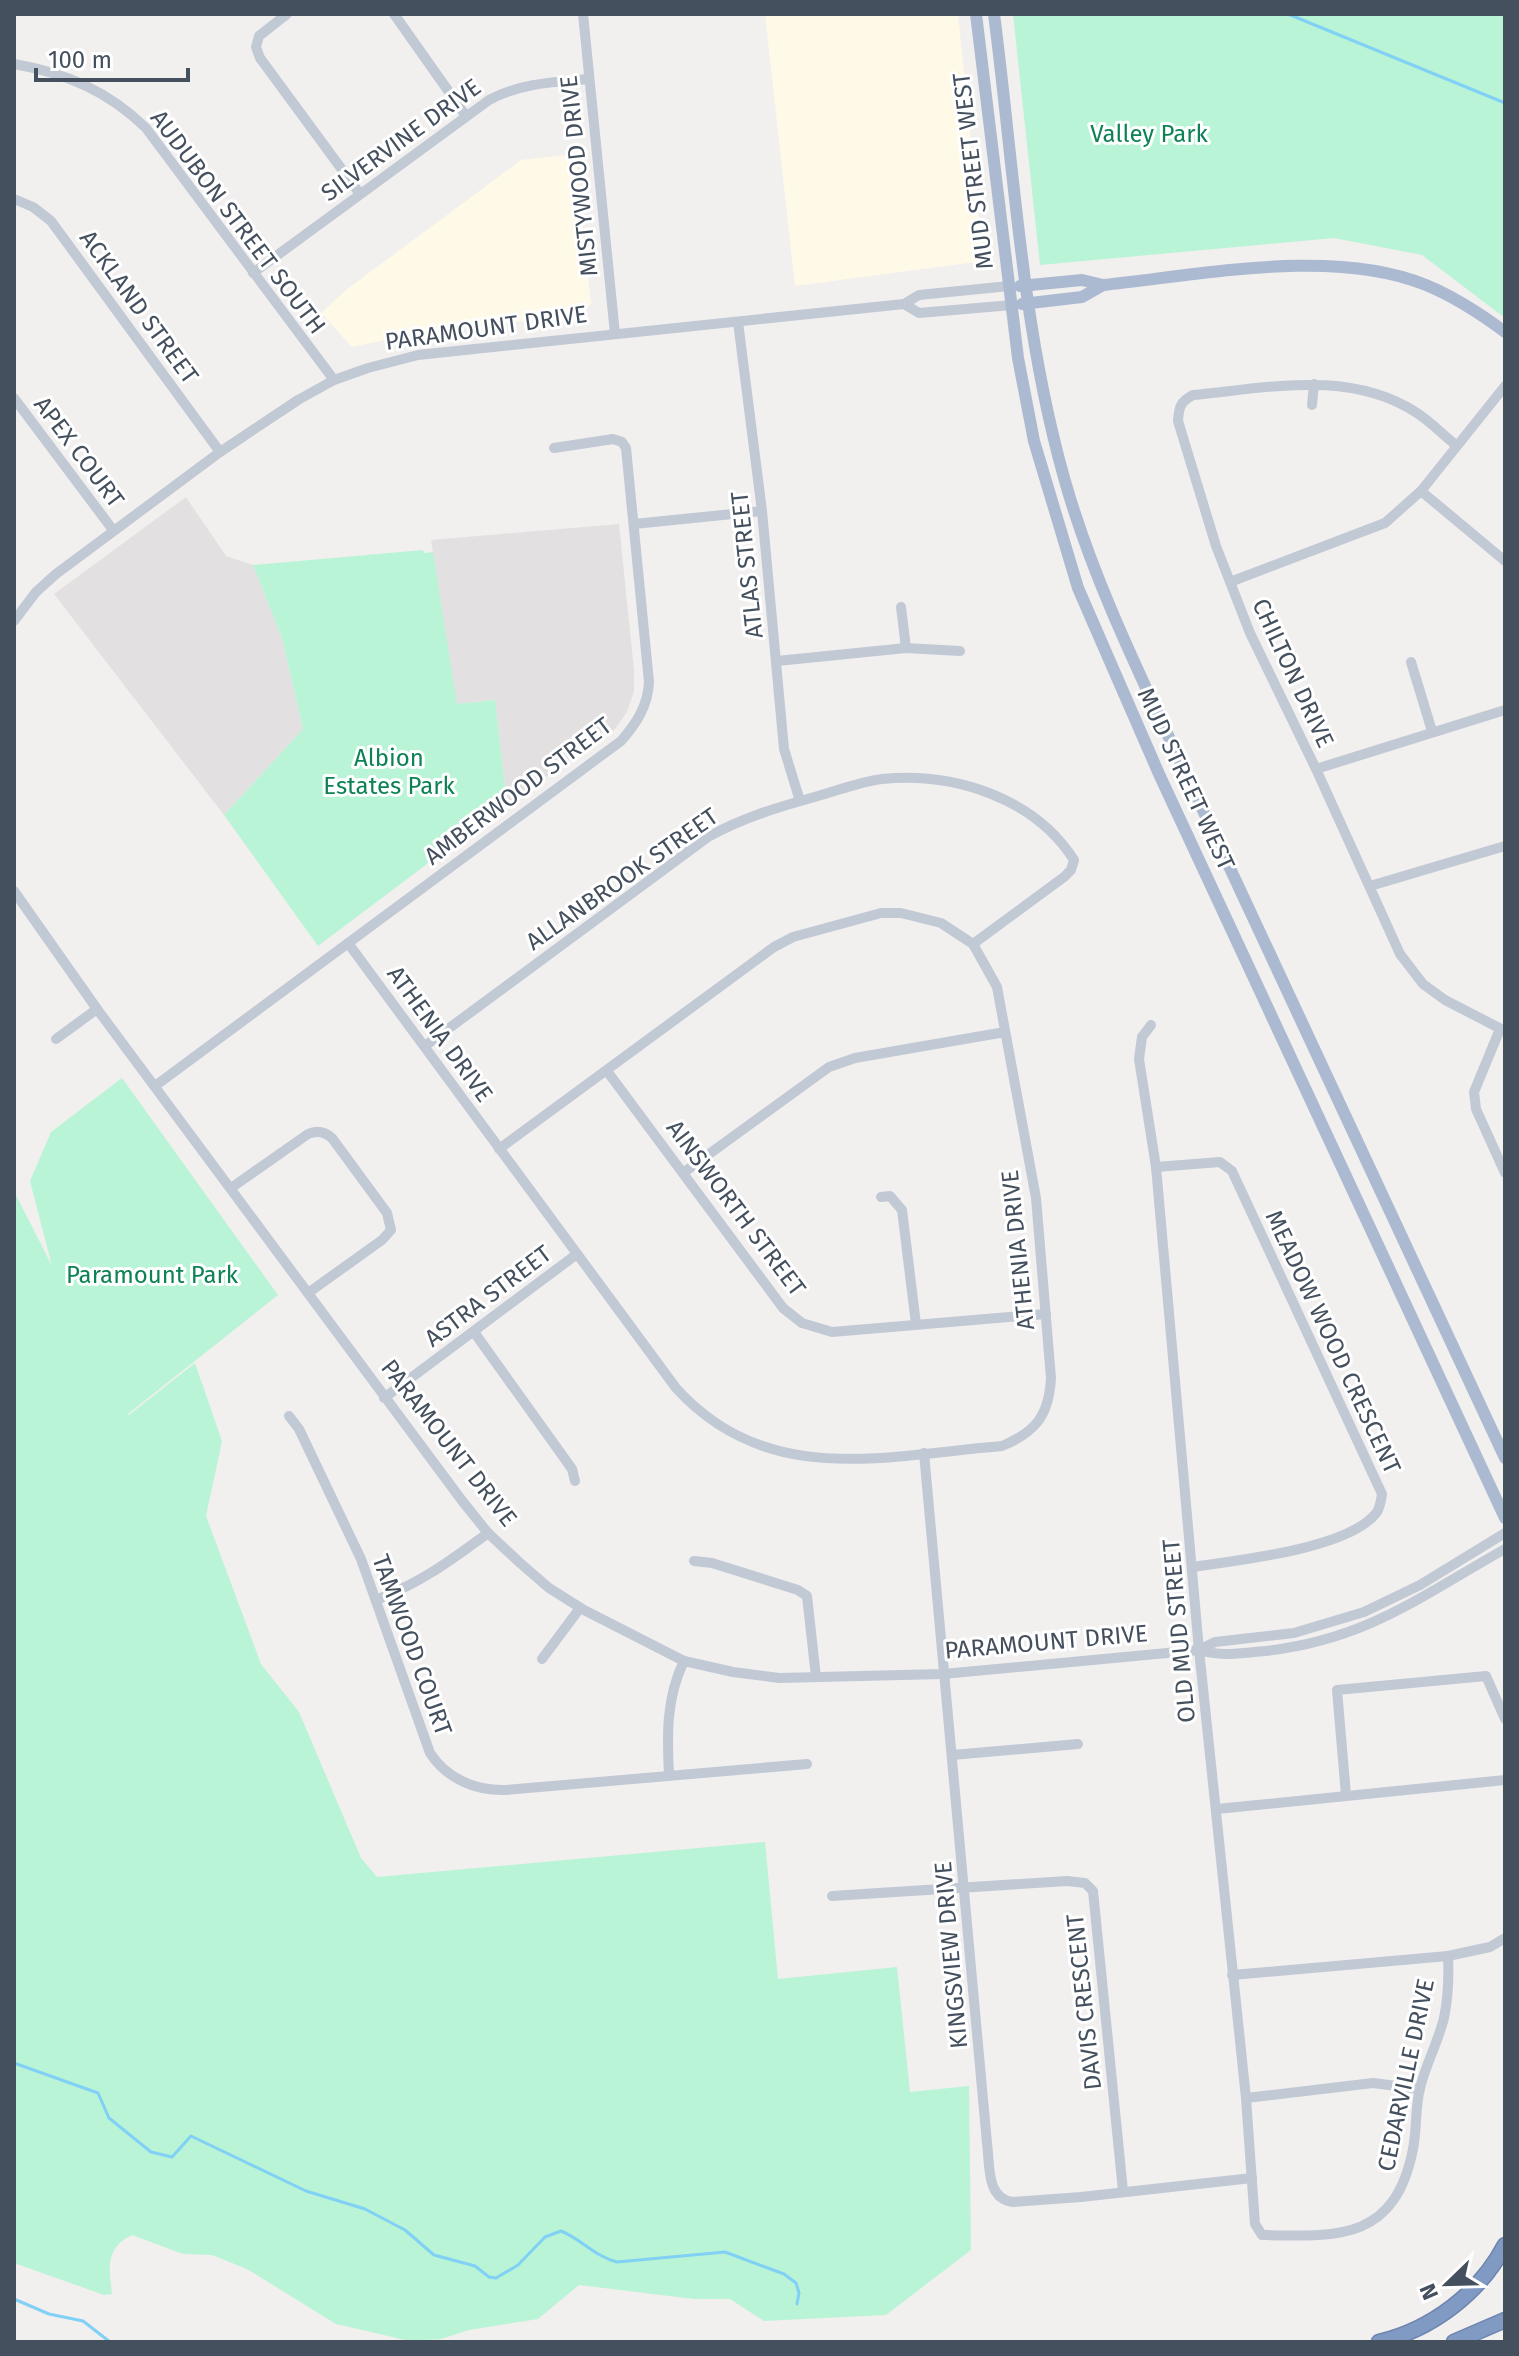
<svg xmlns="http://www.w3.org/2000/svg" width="1519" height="2356" viewBox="0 0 1519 2356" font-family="'Fira Sans',sans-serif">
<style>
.commercial{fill:#fefae7}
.education{fill:#e3e0e1}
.green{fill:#b9f4d6}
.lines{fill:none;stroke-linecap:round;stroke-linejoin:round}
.stream{stroke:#81d0f5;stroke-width:3}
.highway-casing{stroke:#6d85af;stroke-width:17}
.minor{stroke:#c1c9d5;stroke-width:10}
.major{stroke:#acbad1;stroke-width:12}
.highway{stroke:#819ac3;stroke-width:14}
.labels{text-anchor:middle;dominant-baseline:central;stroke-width:6;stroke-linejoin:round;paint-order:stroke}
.park-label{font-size:24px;fill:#0d8254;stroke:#fff}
.street-label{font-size:24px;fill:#45505e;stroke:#fff}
</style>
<rect width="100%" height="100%" fill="#f2efef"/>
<g class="commercial">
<polygon points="765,14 958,14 983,261 795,286"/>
<polygon points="575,154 591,304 581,315 431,330 352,347 321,313 346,290 521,160"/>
</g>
<g class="education">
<polygon points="186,497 226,556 253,565 282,638 303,729 224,815 54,594"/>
<polygon points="619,524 634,670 634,691 627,712 615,729 507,804 495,700 456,704 431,540"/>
</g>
<g class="green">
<polygon points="1013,14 1505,14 1505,318 1422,255 1334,238 1040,265"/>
<polygon points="423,550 424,553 433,552 457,704 495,700 507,804 318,946 224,815 303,729 282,638 253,565"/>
<path d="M 122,1078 L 278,1295 L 128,1414 L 129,1415 L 195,1363 L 222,1441 L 206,1516 L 261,1664 L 299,1712 L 361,1858 L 377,1877 L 765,1842 L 778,1979 L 897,1967 L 910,2092 L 969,2086 L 971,2250 L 886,2315 L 764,2321 L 730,2299 L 694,2299 L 579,2285 L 538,2319 L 469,2330 L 441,2339 L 410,2341 L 336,2324 L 247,2269 L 212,2255 L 183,2254 L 132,2235 C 105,2248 109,2268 112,2294 L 104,2295 L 14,2263 L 14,1191 L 52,1266 L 30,1181 L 51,1132 Z"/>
</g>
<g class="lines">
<g class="stream">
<polyline points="1288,14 1505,103"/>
<path d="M 14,2063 L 98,2093 L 109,2118 L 151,2152 L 172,2157 L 191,2136 L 306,2191 L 365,2209 L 405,2230 L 434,2255 L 475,2266 L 489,2277 L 496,2278 L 518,2265 L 545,2237 L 561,2231 C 581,2239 596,2257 617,2262 L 725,2252 L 784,2274 L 796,2283 L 799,2293 L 797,2304"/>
<polyline points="14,2299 49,2314 83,2321 110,2342"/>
</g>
<defs>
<g id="highway">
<path d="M 1379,2342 C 1431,2330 1480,2293 1505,2245"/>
<polyline points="1454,2342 1505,2320"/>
</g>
</defs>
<use href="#highway" class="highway-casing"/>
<g class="minor">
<polyline points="287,14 259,36 256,47 260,58 360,194"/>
<polyline points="394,14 466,116"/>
<polyline points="583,14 615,334"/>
<path d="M 14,64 C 66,73 108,91 146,128 L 334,380"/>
<polyline points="14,199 33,207 51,221 220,452"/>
<path d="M 253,273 L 489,100 C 521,83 554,82 589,79"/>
<polyline points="904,304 919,313 1012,305"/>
<polyline points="738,322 762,511 784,749 800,801"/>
<polyline points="14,398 113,530"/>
<polyline points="1312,405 1314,384"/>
<path d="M 1456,445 C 1443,435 1431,422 1417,413 C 1350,369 1268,388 1193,395 C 1180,402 1179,407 1178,421 L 1216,546 L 1250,633 L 1316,769 L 1400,954 L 1423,984 L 1445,1000 L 1505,1031"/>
<polyline points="1421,491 1505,561"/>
<polyline points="634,524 762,511"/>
<polyline points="1230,582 1385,523 1421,491 1505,386"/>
<polyline points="901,607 906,648"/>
<polyline points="14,621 36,592 56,574 220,452 298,400 334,380 368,368 418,355 904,304 919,295 1009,286"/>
<polyline points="777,661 906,648 960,651"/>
<polyline points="1411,662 1432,731"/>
<polyline points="1316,769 1505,710"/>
<polyline points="1370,886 1505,846"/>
<polyline points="14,891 97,1009 463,1502 488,1533 519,1562 549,1588 584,1610 684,1661 733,1672 779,1678 943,1674 1199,1650 1215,1642 1294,1633 1364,1612 1420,1585 1505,1533"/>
<path d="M 348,943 C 458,1091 566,1240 676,1388 C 767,1488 882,1456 1002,1446 C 1036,1432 1049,1415 1051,1378 L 1036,1198 L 997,987 L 973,944 L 941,923 L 901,913 L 881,913 L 793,937 L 774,947 L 499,1149"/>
<path d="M 1151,1025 L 1142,1037 L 1139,1059 L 1156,1167 L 1199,1650 L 1246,2098 L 1255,2224 L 1262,2235 C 1340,2237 1395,2240 1413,2149 C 1417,2129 1415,2108 1420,2088 C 1426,2064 1438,2042 1444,2018 C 1448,1998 1449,1976 1448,1956"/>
<polyline points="1500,1029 1474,1092 1476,1109 1505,1173"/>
<polyline points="56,1039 97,1009"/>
<path d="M 425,1046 L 708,837 C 740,819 775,808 811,798 C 834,792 858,782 882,779 C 953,772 1034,797 1074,860 L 1071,870 L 1064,877 L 973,944"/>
<polyline points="607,1071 783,1308 802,1323 832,1332 1046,1314"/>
<path d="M 155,1086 L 621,741 C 636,724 648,706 649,682 L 626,448 L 622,442 L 613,439 L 554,448"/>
<path d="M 1156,1167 L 1220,1162 L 1232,1171 L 1382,1494 C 1381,1501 1380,1507 1377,1512 C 1350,1549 1237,1560 1193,1567"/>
<polyline points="683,1173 829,1067 855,1058 1005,1032"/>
<path d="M 231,1188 L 308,1134 C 317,1130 325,1132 332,1138 L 387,1213 L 391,1230 L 382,1240 L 308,1293"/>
<polyline points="881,1197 890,1196 902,1210 916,1324"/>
<polyline points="474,1332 572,1469 575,1481"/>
<polyline points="384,1398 577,1254"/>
<path d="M 289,1416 L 299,1429 L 361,1559 L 430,1753 C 447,1779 476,1791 506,1790 L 807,1764"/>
<path d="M 924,1453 L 987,2143 C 990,2165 986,2199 1013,2202 L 1081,2197 L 1252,2178"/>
<polyline points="694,1561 712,1563 798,1590 807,1596 816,1677"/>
<path d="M 376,1600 C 422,1582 450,1561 488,1533"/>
<path d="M 1199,1650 C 1222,1657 1241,1653 1265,1651 C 1366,1640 1421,1596 1505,1549"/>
<polyline points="542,1659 580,1608"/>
<polyline points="952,1755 1078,1744"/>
<path d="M 669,1775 C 667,1735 666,1698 684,1661"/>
<polyline points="1346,1795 1337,1690 1486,1676 1505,1719"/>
<polyline points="1217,1809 1505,1780"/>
<polyline points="832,1896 1067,1881 1085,1883 1093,1891 1123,2191"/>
<polyline points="1232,1975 1448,1956 1490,1947 1505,1938"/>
<polyline points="1246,2098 1373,2083 1420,2089"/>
</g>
<g class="major">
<polyline points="976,14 1018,358 1034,441 1078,588 1159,774 1505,1518"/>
<path d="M 994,14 C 1015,175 1022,341 1070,498 C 1093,573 1126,645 1159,716 L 1505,1458"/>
<path d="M 1020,286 L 1082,280 L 1103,285 C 1200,275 1334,247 1426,285 C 1455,297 1481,314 1505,332"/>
<polyline points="1022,304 1082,297 1103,285"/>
</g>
<use href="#highway" class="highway"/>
</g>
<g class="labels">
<g class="park-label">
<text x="1149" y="134">Valley Park</text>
<text x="389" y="758">Albion<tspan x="389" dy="28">Estates Park</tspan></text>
<text x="152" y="1275">Paramount Park</text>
</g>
<g class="street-label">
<text transform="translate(401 140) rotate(-36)">SILVERVINE DRIVE</text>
<text transform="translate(973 171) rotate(-97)">MUD STREET WEST</text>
<text transform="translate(579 176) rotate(-96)">MISTYWOOD DRIVE</text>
<text transform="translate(238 222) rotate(53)">AUDUBON STREET SOUTH</text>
<text transform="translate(139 307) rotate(54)">ACKLAND STREET</text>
<text transform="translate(486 328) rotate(-8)">PARAMOUNT DRIVE</text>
<text transform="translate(79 452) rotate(53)">APEX COURT</text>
<text transform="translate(747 565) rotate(-96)">ATLAS STREET</text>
<text transform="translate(1293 673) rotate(65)">CHILTON DRIVE</text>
<text transform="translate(1186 779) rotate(65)">MUD STREET WEST</text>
<text transform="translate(518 791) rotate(-37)">AMBERWOOD STREET</text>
<text transform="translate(622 879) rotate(-35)">ALLANBROOK STREET</text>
<text transform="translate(440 1034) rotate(54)">ATHENIA DRIVE</text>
<text transform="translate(736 1208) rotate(53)">AINSWORTH STREET</text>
<text transform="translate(1018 1250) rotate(-96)">ATHENIA DRIVE</text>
<text transform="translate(488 1296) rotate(-37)">ASTRA STREET</text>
<text transform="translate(1333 1342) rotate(65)">MEADOW WOOD CRESCENT</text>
<text transform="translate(449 1443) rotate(52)">PARAMOUNT DRIVE</text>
<text transform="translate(1179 1631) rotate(-95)">OLD MUD STREET</text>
<text transform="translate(1046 1642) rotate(-5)">PARAMOUNT DRIVE</text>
<text transform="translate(412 1645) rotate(70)">TAMWOOD COURT</text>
<text transform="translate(951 1955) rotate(-95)">KINGSVIEW DRIVE</text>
<text transform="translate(1084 2002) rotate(-96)">DAVIS CRESCENT</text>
<text transform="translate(1406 2075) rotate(-78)">CEDARVILLE DRIVE</text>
</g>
</g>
<rect width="1519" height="2356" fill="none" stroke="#45505e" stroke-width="32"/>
<g transform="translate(1447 2284) rotate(247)" stroke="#ffffff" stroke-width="6" paint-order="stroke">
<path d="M0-6L14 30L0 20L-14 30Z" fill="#45505e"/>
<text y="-12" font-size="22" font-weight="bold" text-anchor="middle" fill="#45505e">N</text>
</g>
<path d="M36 68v12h152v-12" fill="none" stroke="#45505e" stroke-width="4"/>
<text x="48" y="68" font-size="24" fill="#45505e" stroke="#ffffff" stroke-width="6" paint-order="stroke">100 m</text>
</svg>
